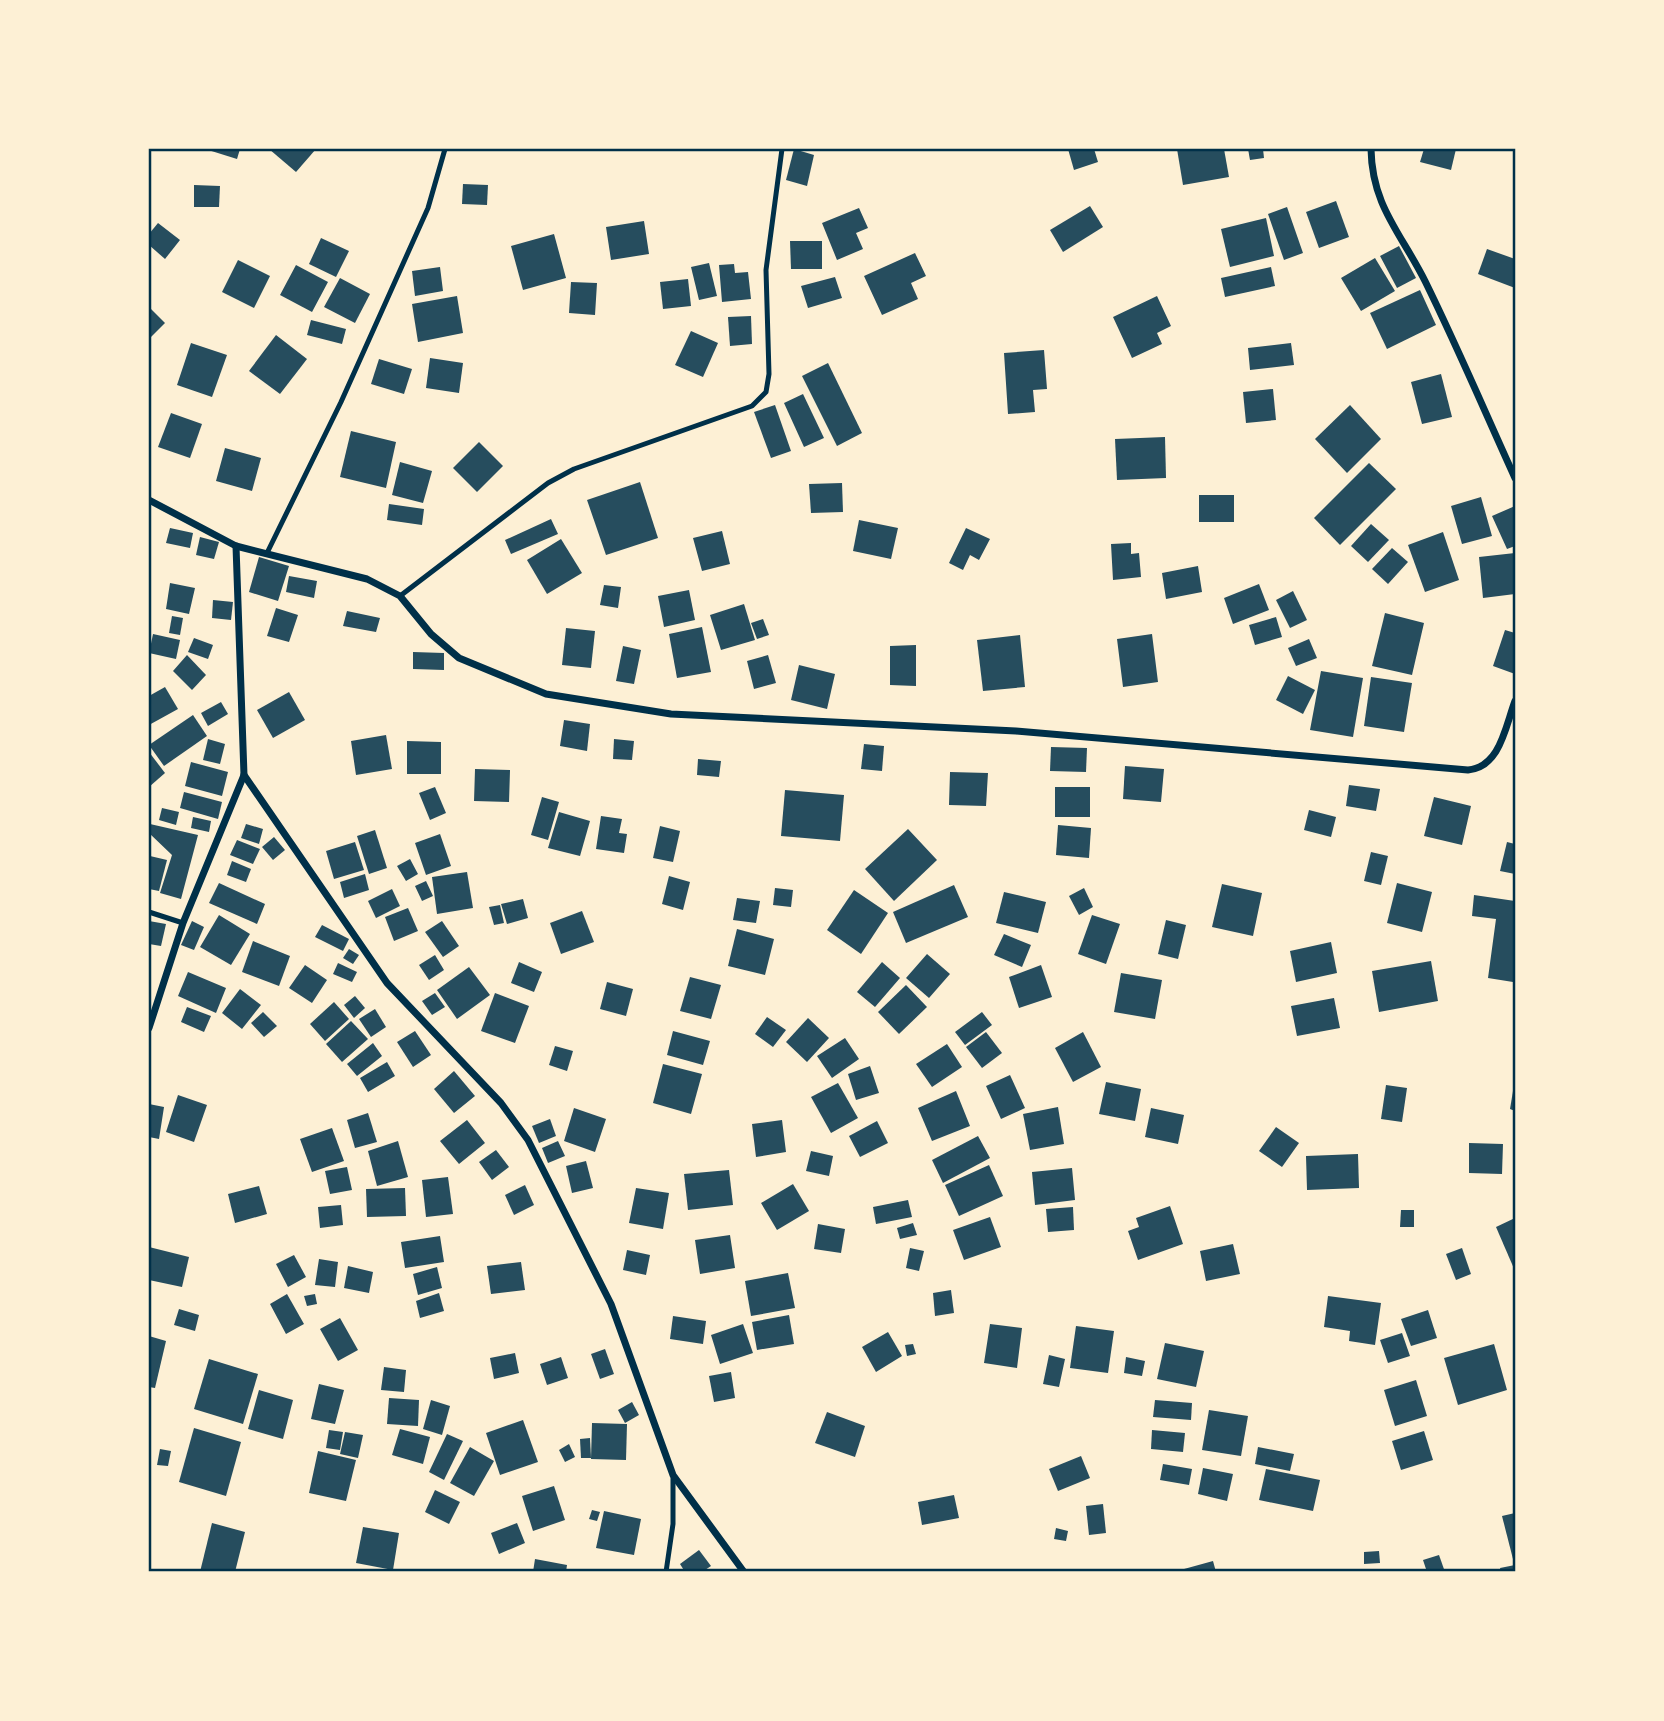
<svg xmlns="http://www.w3.org/2000/svg" width="1664" height="1721" viewBox="0 0 1664 1721" font-family="Figtree,sans-serif">
<style>
.building{fill:#264d5e}
.lines{fill:none;stroke-linecap:round;stroke-linejoin:round}
.service{stroke:#003049;stroke-width:5}
.minor{stroke:#003049;stroke-width:7}
.neatline{fill:none;stroke:#003049;stroke-width:2.5}
</style>
<rect width="100%" height="100%" fill="#fdf0d5"/>
<g class="building">
<polygon points="205,149 240,149 237,159"/>
<polygon points="269,149 316,149 296,172"/>
<polygon points="794,149 814,155 807,186 786,180"/>
<polygon points="1068,149 1094,149 1098,162 1074,170"/>
<polygon points="1177,149 1224,149 1229,177 1183,185"/>
<polygon points="1248,149 1263,149 1264,158 1250,160"/>
<polygon points="1424,149 1456,149 1451,170 1420,162"/>
<polygon points="463,184 488,185 487,205 462,204"/>
<polygon points="194,185 220,186 219,207 194,207"/>
<polygon points="1336,201 1349,237 1319,248 1306,212"/>
<polygon points="1090,206 1103,227 1063,252 1050,230"/>
<polygon points="1287,207 1303,253 1284,260 1268,214"/>
<polygon points="859,208 868,228 856,233 863,249 837,260 822,223"/>
<polygon points="1266,218 1274,256 1230,267 1221,229"/>
<polygon points="644,221 649,254 611,260 606,227"/>
<polygon points="158,223 180,240 165,259 149,245 149,234"/>
<polygon points="554,234 566,278 523,290 511,246"/>
<polygon points="321,238 349,251 336,277 309,264"/>
<polygon points="790,241 822,241 822,269 791,269"/>
<polygon points="1399,246 1416,278 1397,288 1380,256"/>
<polygon points="1487,249 1515,259 1515,288 1478,274"/>
<polygon points="915,253 926,276 911,283 918,299 882,315 864,276"/>
<polygon points="1375,258 1395,291 1361,311 1341,278"/>
<polygon points="238,260 270,276 254,308 222,292"/>
<polygon points="709,263 717,296 699,300 691,267"/>
<polygon points="734,264 735,273 748,272 751,299 722,302 719,265"/>
<polygon points="296,265 328,282 312,312 280,295"/>
<polygon points="440,267 443,291 415,296 412,271"/>
<polygon points="1271,267 1275,286 1225,297 1221,278"/>
<polygon points="835,277 842,298 808,308 801,286"/>
<polygon points="340,278 370,294 355,323 324,307"/>
<polygon points="688,279 691,306 663,309 660,282"/>
<polygon points="571,282 597,283 595,315 569,313"/>
<polygon points="1420,290 1436,325 1387,349 1370,313"/>
<polygon points="457,296 463,333 418,342 412,304"/>
<polygon points="1157,296 1171,326 1157,333 1162,344 1132,358 1113,317"/>
<polygon points="149,307 165,323 149,339"/>
<polygon points="751,316 752,344 730,346 728,317"/>
<polygon points="311,320 346,329 342,344 307,335"/>
<polygon points="691,331 718,343 703,377 675,365"/>
<polygon points="276,335 307,359 280,394 249,371"/>
<polygon points="191,343 227,355 212,397 177,385"/>
<polygon points="1291,343 1294,365 1250,370 1248,348"/>
<polygon points="1044,350 1047,389 1033,390 1035,412 1008,414 1004,353"/>
<polygon points="430,358 463,363 459,393 426,388"/>
<polygon points="379,359 412,369 404,394 371,384"/>
<polygon points="828,363 862,433 837,446 802,376"/>
<polygon points="1441,374 1452,417 1422,424 1411,382"/>
<polygon points="1273,389 1276,420 1246,423 1243,392"/>
<polygon points="803,394 824,438 804,447 784,403"/>
<polygon points="775,405 791,451 771,458 754,412"/>
<polygon points="1350,405 1381,439 1347,473 1315,439"/>
<polygon points="171,413 202,424 190,458 158,447"/>
<polygon points="351,431 396,442 386,488 340,477"/>
<polygon points="1165,437 1166,478 1117,480 1115,439"/>
<polygon points="479,442 503,466 477,492 453,468"/>
<polygon points="225,448 261,458 252,491 216,481"/>
<polygon points="400,462 432,471 423,503 392,495"/>
<polygon points="1369,463 1396,489 1340,545 1314,518"/>
<polygon points="640,482 658,538 606,555 587,500"/>
<polygon points="842,483 843,512 811,513 809,484"/>
<rect x="1199" y="495" width="35" height="27"/>
<polygon points="1481,497 1492,536 1462,544 1451,506"/>
<polygon points="389,504 424,509 422,525 387,520"/>
<polygon points="1515,506 1515,546 1507,549 1492,516"/>
<polygon points="551,519 558,534 511,554 505,540"/>
<polygon points="859,520 898,528 891,559 853,551"/>
<polygon points="1371,524 1389,540 1368,562 1351,546"/>
<polygon points="170,528 193,533 190,548 166,543"/>
<polygon points="966,528 990,539 979,560 970,555 963,570 949,563"/>
<polygon points="722,531 730,564 702,571 693,538"/>
<polygon points="1443,532 1459,580 1425,592 1408,545"/>
<polygon points="200,537 219,542 214,559 196,555"/>
<polygon points="561,539 582,573 547,594 527,560"/>
<polygon points="1131,543 1131,554 1139,553 1141,577 1113,580 1111,544"/>
<polygon points="1392,548 1408,562 1388,584 1372,569"/>
<polygon points="1515,553 1515,594 1483,598 1479,557"/>
<polygon points="259,557 289,566 278,601 249,592"/>
<polygon points="1198,566 1202,592 1166,599 1162,573"/>
<polygon points="289,576 317,581 314,598 286,592"/>
<polygon points="170,583 195,588 189,614 166,609"/>
<polygon points="1259,584 1269,610 1233,624 1224,598"/>
<polygon points="604,585 621,587 618,608 600,605"/>
<polygon points="689,590 695,620 664,627 658,596"/>
<polygon points="1293,591 1307,620 1290,628 1276,600"/>
<polygon points="213,600 233,602 231,620 212,618"/>
<polygon points="744,604 755,640 721,650 710,615"/>
<polygon points="276,608 298,615 289,642 267,636"/>
<polygon points="347,611 380,618 376,632 343,626"/>
<polygon points="1385,613 1424,623 1412,675 1372,666"/>
<polygon points="172,616 183,618 180,635 169,633"/>
<polygon points="1276,617 1282,637 1255,645 1249,625"/>
<polygon points="763,619 769,635 757,639 751,623"/>
<polygon points="702,627 711,672 677,678 669,634"/>
<polygon points="566,628 595,631 591,668 562,665"/>
<polygon points="1505,630 1515,633 1515,674 1493,666"/>
<polygon points="153,634 180,640 176,659 149,653"/>
<polygon points="1152,634 1158,682 1123,687 1117,639"/>
<polygon points="1020,635 1025,687 983,691 977,640"/>
<polygon points="194,638 213,645 208,659 188,652"/>
<polygon points="1309,639 1317,658 1296,666 1288,648"/>
<polygon points="916,645 916,686 890,685 890,646"/>
<polygon points="623,646 641,650 634,684 616,681"/>
<polygon points="413,652 444,653 444,670 413,669"/>
<polygon points="187,655 206,675 192,690 173,671"/>
<polygon points="768,655 776,683 754,689 747,661"/>
<polygon points="799,665 835,674 827,709 791,700"/>
<polygon points="1321,671 1363,678 1353,737 1310,730"/>
<polygon points="1288,676 1315,690 1303,714 1276,700"/>
<polygon points="1371,677 1412,683 1404,732 1364,726"/>
<polygon points="165,687 178,709 149,725 149,696"/>
<polygon points="289,692 305,720 273,738 257,710"/>
<polygon points="221,702 228,714 208,726 201,713"/>
<polygon points="193,715 207,736 164,766 149,745"/>
<polygon points="564,720 590,724 587,751 560,746"/>
<polygon points="386,735 392,769 356,775 351,741"/>
<polygon points="208,739 225,744 220,764 203,760"/>
<polygon points="614,739 634,741 632,760 613,759"/>
<polygon points="407,741 441,742 441,774 407,774"/>
<polygon points="864,744 884,746 882,771 861,769"/>
<polygon points="1051,747 1087,748 1086,772 1050,771"/>
<polygon points="149,752 165,773 149,787"/>
<polygon points="698,759 721,761 719,777 697,775"/>
<polygon points="191,762 228,772 222,796 185,786"/>
<polygon points="1125,766 1164,769 1161,802 1123,799"/>
<polygon points="475,769 510,770 509,802 474,801"/>
<polygon points="950,772 988,773 986,806 949,805"/>
<polygon points="1349,785 1380,789 1376,811 1346,806"/>
<polygon points="435,787 446,813 430,820 419,793"/>
<rect x="1055" y="787" width="35" height="30"/>
<polygon points="785,790 844,795 840,841 781,836"/>
<polygon points="184,792 222,802 218,819 180,808"/>
<polygon points="542,797 559,802 548,840 531,835"/>
<polygon points="1434,797 1471,806 1462,845 1424,836"/>
<polygon points="162,808 179,812 176,825 159,820"/>
<polygon points="1309,810 1336,817 1331,837 1304,830"/>
<polygon points="559,812 590,821 580,856 548,848"/>
<polygon points="601,816 622,819 619,833 627,834 624,853 596,849"/>
<polygon points="193,817 211,821 209,832 191,828"/>
<polygon points="150,824 198,835 181,899 160,893 172,855 149,833"/>
<polygon points="246,824 263,829 259,844 241,838"/>
<polygon points="1058,825 1091,828 1089,858 1056,855"/>
<polygon points="660,826 680,831 673,862 653,858"/>
<polygon points="908,829 937,860 894,901 865,869"/>
<polygon points="375,830 387,868 369,874 357,836"/>
<polygon points="440,834 451,866 426,875 415,843"/>
<polygon points="274,837 285,850 273,860 262,847"/>
<polygon points="237,840 260,849 253,864 230,855"/>
<polygon points="355,842 364,870 334,879 326,851"/>
<polygon points="1507,842 1515,844 1515,874 1500,871"/>
<polygon points="1371,852 1388,856 1381,885 1364,881"/>
<polygon points="150,856 167,860 159,891 149,889"/>
<polygon points="410,859 418,874 406,881 397,866"/>
<polygon points="232,861 251,869 246,882 227,875"/>
<polygon points="467,872 473,908 437,914 432,877"/>
<polygon points="365,874 369,890 344,898 340,882"/>
<polygon points="669,876 690,882 683,910 662,904"/>
<polygon points="426,881 433,896 422,901 415,886"/>
<polygon points="219,883 265,904 257,924 209,903"/>
<polygon points="1397,883 1432,892 1422,932 1387,923"/>
<polygon points="1222,884 1262,893 1253,936 1212,927"/>
<polygon points="954,885 968,917 906,943 893,912"/>
<polygon points="775,888 793,890 791,907 773,905"/>
<polygon points="1084,888 1093,907 1079,915 1069,896"/>
<polygon points="392,889 400,906 376,918 368,901"/>
<polygon points="854,890 888,913 861,954 827,930"/>
<polygon points="1004,892 1046,902 1038,933 996,923"/>
<polygon points="1474,895 1515,901 1513,982 1488,978 1496,919 1472,916"/>
<polygon points="737,898 760,901 756,923 733,920"/>
<polygon points="523,899 528,918 507,924 501,904"/>
<polygon points="500,905 504,923 494,925 489,907"/>
<polygon points="408,908 418,931 394,941 385,917"/>
<polygon points="582,911 594,942 561,954 550,923"/>
<polygon points="219,915 250,934 231,965 200,947"/>
<polygon points="1092,915 1120,924 1106,964 1078,954"/>
<polygon points="1166,920 1186,925 1178,959 1158,954"/>
<polygon points="149,921 166,924 161,946 149,944"/>
<polygon points="192,921 204,927 194,950 181,945"/>
<polygon points="442,921 459,946 443,957 425,932"/>
<polygon points="322,925 349,939 343,951 315,937"/>
<polygon points="737,929 774,939 765,975 728,966"/>
<polygon points="1004,934 1031,945 1022,967 994,955"/>
<polygon points="253,941 290,956 279,986 242,972"/>
<polygon points="1331,942 1337,973 1296,982 1290,951"/>
<polygon points="349,949 359,955 353,964 343,958"/>
<polygon points="927,954 950,974 929,998 906,978"/>
<polygon points="435,955 444,970 429,980 419,965"/>
<polygon points="1431,961 1438,1001 1379,1012 1372,971"/>
<polygon points="519,962 542,972 534,992 511,983"/>
<polygon points="882,962 900,978 875,1007 857,992"/>
<polygon points="338,963 357,972 352,982 333,974"/>
<polygon points="305,965 327,980 312,1003 289,988"/>
<polygon points="1041,965 1052,997 1019,1008 1009,977"/>
<polygon points="469,967 490,995 457,1019 437,990"/>
<polygon points="188,972 226,988 216,1013 178,996"/>
<polygon points="1121,973 1162,980 1155,1019 1114,1012"/>
<polygon points="690,977 721,985 711,1019 680,1011"/>
<polygon points="607,982 633,989 626,1016 600,1009"/>
<polygon points="906,985 927,1007 899,1034 878,1012"/>
<polygon points="240,989 261,1005 242,1029 222,1013"/>
<polygon points="435,993 445,1007 432,1015 422,1001"/>
<polygon points="495,993 529,1006 515,1043 481,1031"/>
<polygon points="355,996 365,1008 354,1018 344,1005"/>
<polygon points="1334,998 1340,1028 1297,1036 1291,1006"/>
<polygon points="334,1002 349,1019 325,1041 310,1024"/>
<polygon points="187,1007 211,1016 204,1032 181,1022"/>
<polygon points="375,1009 386,1027 371,1037 359,1019"/>
<polygon points="263,1012 277,1026 264,1037 251,1023"/>
<polygon points="982,1012 992,1025 965,1045 955,1032"/>
<polygon points="767,1017 786,1030 773,1047 755,1034"/>
<polygon points="808,1018 829,1038 807,1062 786,1042"/>
<polygon points="351,1021 368,1039 342,1062 326,1044"/>
<polygon points="415,1031 431,1055 413,1067 397,1042"/>
<polygon points="673,1031 710,1041 703,1065 667,1055"/>
<polygon points="986,1032 1002,1053 982,1068 966,1047"/>
<polygon points="1083,1032 1101,1067 1073,1082 1055,1048"/>
<polygon points="845,1038 859,1059 832,1078 817,1056"/>
<polygon points="373,1043 382,1056 357,1076 347,1064"/>
<polygon points="947,1044 962,1067 932,1087 916,1064"/>
<polygon points="555,1046 573,1051 567,1071 549,1065"/>
<polygon points="387,1062 395,1076 368,1092 360,1078"/>
<polygon points="663,1064 702,1074 691,1114 653,1103"/>
<polygon points="870,1066 879,1093 856,1100 848,1074"/>
<polygon points="454,1071 475,1096 454,1113 434,1089"/>
<polygon points="1010,1075 1025,1108 1001,1119 986,1086"/>
<polygon points="1106,1082 1141,1089 1135,1121 1099,1114"/>
<polygon points="838,1083 858,1118 831,1133 811,1097"/>
<polygon points="1386,1085 1407,1088 1402,1122 1381,1119"/>
<polygon points="1514,1085 1515,1085 1515,1111 1510,1109"/>
<polygon points="956,1091 970,1126 932,1141 918,1108"/>
<polygon points="178,1095 207,1105 194,1142 166,1132"/>
<polygon points="149,1104 164,1107 159,1139 149,1137"/>
<polygon points="1058,1107 1064,1144 1030,1150 1023,1114"/>
<polygon points="574,1108 606,1119 595,1152 564,1141"/>
<polygon points="1151,1108 1184,1115 1178,1144 1145,1137"/>
<polygon points="368,1113 377,1142 355,1148 347,1120"/>
<polygon points="550,1119 556,1136 539,1143 532,1126"/>
<polygon points="467,1120 485,1143 459,1164 440,1141"/>
<polygon points="782,1120 786,1152 756,1157 752,1124"/>
<polygon points="877,1121 888,1143 860,1157 849,1136"/>
<polygon points="1276,1127 1299,1143 1282,1167 1259,1151"/>
<polygon points="332,1128 344,1161 312,1172 300,1139"/>
<polygon points="978,1136 990,1158 943,1183 932,1160"/>
<polygon points="398,1141 408,1177 377,1186 368,1151"/>
<polygon points="558,1141 565,1156 548,1163 542,1148"/>
<polygon points="1469,1143 1503,1144 1502,1174 1469,1173"/>
<polygon points="496,1150 509,1167 492,1180 479,1162"/>
<polygon points="811,1151 833,1156 829,1176 806,1171"/>
<polygon points="1358,1154 1359,1188 1307,1190 1306,1156"/>
<polygon points="586,1161 593,1188 572,1193 566,1166"/>
<polygon points="989,1165 1003,1196 959,1216 945,1185"/>
<polygon points="347,1167 352,1190 330,1194 325,1171"/>
<polygon points="1072,1168 1075,1200 1035,1205 1032,1172"/>
<polygon points="729,1170 733,1205 688,1210 684,1174"/>
<polygon points="448,1177 453,1214 426,1217 422,1180"/>
<polygon points="793,1184 809,1211 777,1230 761,1203"/>
<polygon points="525,1185 534,1205 514,1215 505,1195"/>
<polygon points="259,1186 267,1214 235,1223 228,1194"/>
<polygon points="405,1188 406,1216 367,1217 366,1189"/>
<polygon points="636,1188 669,1193 663,1229 629,1223"/>
<polygon points="908,1200 912,1217 876,1224 873,1207"/>
<polygon points="341,1205 343,1225 320,1228 318,1207"/>
<polygon points="1170,1206 1183,1244 1138,1260 1128,1231 1139,1227 1136,1218"/>
<polygon points="1073,1207 1074,1230 1048,1232 1046,1209"/>
<polygon points="1401,1210 1414,1210 1414,1227 1400,1227"/>
<polygon points="990,1217 1001,1247 964,1260 953,1230"/>
<polygon points="1515,1218 1515,1271 1496,1227"/>
<polygon points="913,1223 917,1235 900,1239 897,1228"/>
<polygon points="818,1224 845,1229 841,1253 814,1249"/>
<polygon points="730,1235 735,1268 700,1274 695,1240"/>
<polygon points="440,1236 444,1262 405,1268 401,1242"/>
<polygon points="1233,1244 1240,1274 1206,1281 1200,1251"/>
<polygon points="149,1247 189,1257 182,1287 149,1280"/>
<polygon points="910,1248 924,1251 919,1271 906,1268"/>
<polygon points="1462,1248 1471,1274 1456,1280 1446,1254"/>
<polygon points="627,1250 650,1255 646,1275 623,1270"/>
<polygon points="294,1255 306,1277 288,1287 276,1264"/>
<polygon points="319,1259 338,1262 335,1287 315,1285"/>
<polygon points="521,1262 525,1290 491,1294 487,1266"/>
<polygon points="348,1266 373,1272 369,1293 344,1288"/>
<polygon points="437,1267 442,1288 418,1295 413,1274"/>
<polygon points="788,1273 795,1308 751,1316 745,1281"/>
<polygon points="951,1290 954,1313 935,1316 933,1293"/>
<polygon points="439,1293 444,1311 420,1318 416,1301"/>
<polygon points="287,1294 304,1324 286,1334 270,1304"/>
<polygon points="315,1294 317,1304 307,1306 304,1296"/>
<polygon points="1328,1296 1381,1303 1375,1345 1349,1341 1350,1331 1324,1327"/>
<polygon points="179,1309 199,1315 195,1331 174,1325"/>
<polygon points="1428,1310 1437,1338 1411,1346 1401,1319"/>
<polygon points="789,1315 794,1344 757,1350 752,1322"/>
<polygon points="673,1316 706,1321 703,1344 670,1339"/>
<polygon points="340,1318 358,1350 338,1361 320,1329"/>
<polygon points="743,1324 753,1353 720,1364 711,1335"/>
<polygon points="990,1324 1022,1328 1017,1368 984,1363"/>
<polygon points="1076,1326 1114,1331 1108,1373 1070,1368"/>
<polygon points="888,1332 902,1356 876,1372 862,1347"/>
<polygon points="1402,1333 1410,1356 1388,1363 1380,1340"/>
<polygon points="149,1336 166,1341 155,1388 149,1387"/>
<polygon points="1165,1343 1204,1351 1196,1387 1157,1379"/>
<polygon points="913,1344 916,1354 907,1356 905,1345"/>
<polygon points="1494,1344 1507,1390 1458,1405 1444,1358"/>
<polygon points="605,1349 614,1374 600,1379 591,1354"/>
<polygon points="515,1353 519,1373 494,1379 490,1358"/>
<polygon points="1049,1355 1065,1359 1059,1387 1043,1384"/>
<polygon points="561,1357 568,1378 547,1385 540,1364"/>
<polygon points="1126,1357 1145,1361 1142,1376 1124,1373"/>
<polygon points="209,1359 258,1374 243,1424 194,1409"/>
<polygon points="384,1367 406,1370 404,1392 381,1390"/>
<polygon points="731,1372 735,1398 714,1402 709,1376"/>
<polygon points="1416,1380 1427,1416 1395,1426 1384,1390"/>
<polygon points="319,1384 344,1390 335,1424 311,1419"/>
<polygon points="259,1390 293,1400 283,1439 248,1429"/>
<polygon points="389,1398 419,1400 418,1426 387,1424"/>
<polygon points="431,1400 450,1406 442,1435 423,1429"/>
<polygon points="1155,1400 1192,1403 1191,1420 1153,1417"/>
<polygon points="632,1402 639,1415 625,1423 618,1410"/>
<polygon points="1209,1410 1248,1416 1241,1456 1202,1450"/>
<polygon points="827,1412 865,1426 855,1457 815,1443"/>
<polygon points="523,1420 538,1462 500,1475 486,1433"/>
<polygon points="592,1423 627,1424 626,1460 591,1459"/>
<polygon points="194,1428 241,1442 226,1496 179,1482"/>
<polygon points="400,1429 430,1437 423,1464 392,1455"/>
<polygon points="329,1430 343,1432 340,1450 326,1448"/>
<polygon points="1152,1430 1185,1433 1183,1452 1151,1449"/>
<polygon points="1424,1431 1433,1460 1401,1470 1392,1441"/>
<polygon points="345,1432 363,1435 358,1458 340,1454"/>
<polygon points="447,1434 463,1441 444,1480 429,1472"/>
<polygon points="590,1438 591,1458 581,1458 580,1439"/>
<polygon points="569,1444 575,1457 565,1462 559,1450"/>
<polygon points="470,1447 494,1461 474,1496 450,1483"/>
<polygon points="1258,1447 1294,1454 1290,1471 1255,1464"/>
<polygon points="160,1449 171,1451 168,1466 157,1465"/>
<polygon points="318,1451 356,1460 346,1501 309,1493"/>
<polygon points="1081,1456 1090,1478 1058,1491 1049,1469"/>
<polygon points="1163,1464 1192,1469 1189,1485 1160,1480"/>
<polygon points="1203,1468 1233,1474 1227,1501 1198,1494"/>
<polygon points="1266,1469 1320,1480 1313,1511 1259,1500"/>
<polygon points="554,1486 565,1520 533,1531 522,1496"/>
<polygon points="435,1490 460,1502 449,1524 425,1512"/>
<polygon points="954,1495 959,1518 922,1525 918,1502"/>
<polygon points="1103,1504 1106,1533 1089,1535 1086,1506"/>
<polygon points="592,1510 600,1512 597,1521 589,1519"/>
<polygon points="604,1511 641,1519 634,1555 596,1548"/>
<polygon points="1515,1513 1515,1563 1514,1563 1502,1516"/>
<polygon points="212,1523 245,1532 235,1572 200,1572"/>
<polygon points="517,1523 525,1543 499,1554 491,1533"/>
<polygon points="363,1527 399,1533 393,1570 356,1563"/>
<polygon points="1056,1528 1068,1531 1066,1541 1054,1539"/>
<polygon points="699,1550 711,1566 702,1572 685,1572 680,1564"/>
<polygon points="1379,1551 1380,1563 1364,1564 1364,1552"/>
<polygon points="1439,1555 1445,1572 1427,1572 1423,1560"/>
<polygon points="535,1559 567,1565 566,1572 533,1572"/>
<polygon points="1213,1561 1216,1572 1185,1572 1184,1569"/>
<polygon points="1515,1565 1515,1572 1501,1572 1500,1568"/>
</g>
<g class="lines">
<g class="service">
<polyline points="267,553 341,402 428,208 445,149"/>
<polyline points="400,596 548,483 574,469 752,406 766,392 769,374 766,270 782,149"/>
<polyline points="149,912 183,923"/>
<polyline points="666,1572 673,1524 673,1475"/>
</g>
<g class="minor">
<path d="M 1371,149 C 1372,206 1401,233 1425,281 C 1457,346 1485,412 1515,478"/>
<path d="M 149,500 L 236,546 L 367,579 L 400,596 L 431,634 L 459,658 L 546,694 L 671,714 L 1016,731 L 1468,770 C 1500,767 1505,728 1515,701"/>
<polyline points="244,775 387,983 501,1103 528,1140 611,1304 673,1475 744,1572"/>
<polyline points="149,1028 183,923 244,775 236,546"/>
</g>
</g>
<rect width="1664" height="1721" fill="none" stroke="#fdf0d5" stroke-width="301"/>
<rect x="150" y="150" width="1364" height="1420" class="neatline"/>
</svg>
